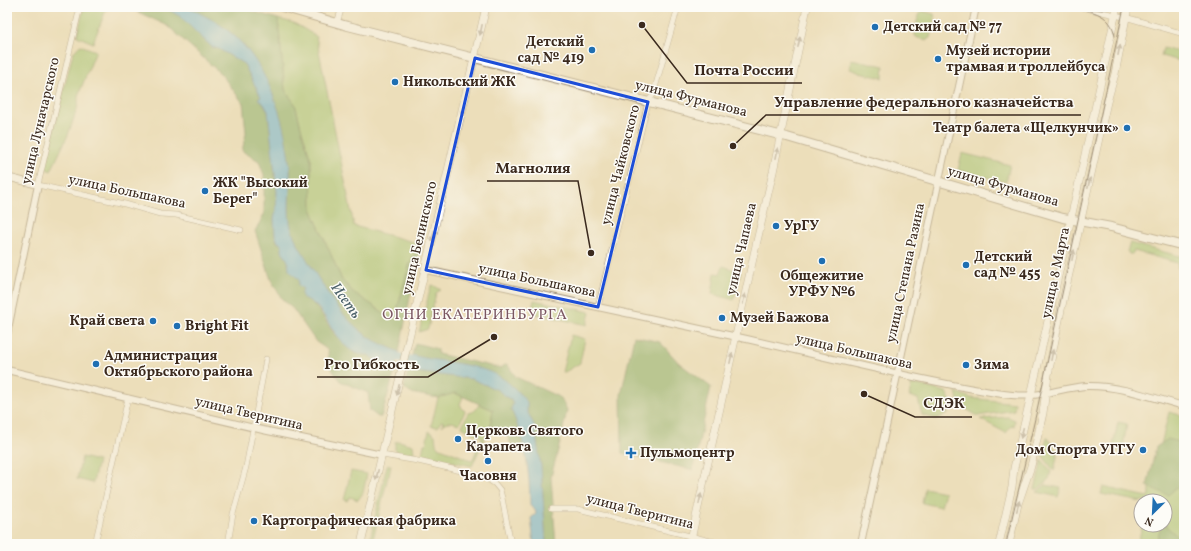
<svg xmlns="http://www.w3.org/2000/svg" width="1191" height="551" viewBox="0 0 1191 551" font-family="Vollkorn,serif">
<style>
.green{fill:#9bc26e;stroke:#6b7646}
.forest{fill:#7ca861;stroke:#5c6940}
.water{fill:#5daed8;stroke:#4c6c7b}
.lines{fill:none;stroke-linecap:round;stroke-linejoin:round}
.river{stroke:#5daed8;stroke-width:9}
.minor-casing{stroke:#94846c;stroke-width:6}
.tertiary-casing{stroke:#94846c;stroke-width:8}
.secondary-casing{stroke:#94846c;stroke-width:8}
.primary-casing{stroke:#94846c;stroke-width:10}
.minor{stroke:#fff;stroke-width:5}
.tertiary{stroke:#fff;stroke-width:6}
.secondary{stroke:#fff;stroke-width:7}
.primary{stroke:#fff;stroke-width:8}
.tram{stroke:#3b2a1e;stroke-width:1}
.oneway{fill:#a79f9a}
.marked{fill:none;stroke:#1d4ed8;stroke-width:3;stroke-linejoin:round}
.poi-dot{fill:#1f6fb2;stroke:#fdfcf7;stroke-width:1.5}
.labels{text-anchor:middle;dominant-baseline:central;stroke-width:3;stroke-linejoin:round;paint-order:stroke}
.poi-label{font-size:14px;font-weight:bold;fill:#3b2a1e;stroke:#fdfcf7;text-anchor:start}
.street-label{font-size:14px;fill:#3b2a1e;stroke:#fdfcf7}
.water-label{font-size:15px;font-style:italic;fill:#495f68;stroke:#fdfcf7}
.neighbourhood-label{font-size:15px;letter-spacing:1px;fill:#7a5661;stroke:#fdfcf7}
.leader{fill:none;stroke:#3b2a1e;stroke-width:1.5}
.callout-dot{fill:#3b2a1e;stroke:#fdfcf7;stroke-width:1.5}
.callout-label{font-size:15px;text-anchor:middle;font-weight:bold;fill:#3b2a1e;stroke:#fdfcf7;stroke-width:3;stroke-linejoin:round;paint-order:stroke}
</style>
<rect width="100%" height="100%" fill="#fdfcf7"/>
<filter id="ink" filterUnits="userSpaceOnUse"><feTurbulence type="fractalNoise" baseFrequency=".025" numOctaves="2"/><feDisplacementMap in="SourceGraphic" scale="8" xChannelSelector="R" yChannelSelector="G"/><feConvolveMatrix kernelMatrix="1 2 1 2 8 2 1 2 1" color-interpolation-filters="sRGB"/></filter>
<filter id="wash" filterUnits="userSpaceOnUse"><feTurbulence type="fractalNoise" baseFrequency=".012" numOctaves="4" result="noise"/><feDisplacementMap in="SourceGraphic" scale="16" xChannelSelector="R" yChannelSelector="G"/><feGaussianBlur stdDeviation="0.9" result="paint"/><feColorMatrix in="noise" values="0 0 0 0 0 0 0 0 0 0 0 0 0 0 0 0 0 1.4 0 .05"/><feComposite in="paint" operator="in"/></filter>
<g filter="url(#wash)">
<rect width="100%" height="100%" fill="#ecdeba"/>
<g class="green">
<polygon points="84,7 107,7 93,43 77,36"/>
<path d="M 922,11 L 934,14 L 935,19 L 930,38 L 927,40 L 918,38 L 915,36 C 915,28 917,17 922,11 Z"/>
<polygon points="278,19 294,23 316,36 354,226 421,244 416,250 409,266 397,310 390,317 353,292 342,280 312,211 311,160 302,131 295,104 285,90"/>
<polygon points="80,45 96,51 78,96 78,106 68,135 51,171 44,168 73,53"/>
<polygon points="1163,48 1184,53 1184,62 1161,56"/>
<polygon points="851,59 884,66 883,78 859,73 858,72 850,69"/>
<polygon points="962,153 1010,165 1006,182 958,170"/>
<polygon points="1130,243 1183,257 1183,267 1178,268 1177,263 1134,251 1133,254 1129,254 1127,251"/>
<polygon points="723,266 741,272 734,300 712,294 715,273 720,274"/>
<polygon points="433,285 441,290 436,293 428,329 419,332 431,286"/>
<polygon points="534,300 590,312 587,325 531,313"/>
<polygon points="571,335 585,339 580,363 565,372 562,372"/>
<polygon points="912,383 946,392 951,402 948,414 936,419 922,415 918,399 909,396"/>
<polygon points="956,392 971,398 1015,403 1014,410 978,416 959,405"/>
<path d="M 455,393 L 463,397 L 460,404 L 462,408 L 465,411 L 460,423 L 459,424 C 452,422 448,420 442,426 L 444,422 L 441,421 L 438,427 L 431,426 L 438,398 Z"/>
<path d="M 479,404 L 493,410 L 490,426 L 472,466 L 422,455 L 424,444 L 426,444 L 429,431 L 435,435 L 436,444 L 438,447 L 471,460 L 473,459 L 482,437 L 463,428 L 462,426 L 468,413 C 475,412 476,410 479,404 Z"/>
<polygon points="1169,412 1184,416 1184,544 1138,544 1142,525 1165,525 1165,501 1141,501 1141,502 1101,494 1103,487 1148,497"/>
<polygon points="1008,417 1015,420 1014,426 1011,426 1006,433 980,419"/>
<polygon points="1118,422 1127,424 1122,452 1112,449"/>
<polygon points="1047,437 1058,453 1054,471 1042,455"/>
<path d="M 399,441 L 413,445 L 414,453 C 409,456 399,455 395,450 L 395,442 Z"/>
<polygon points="82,457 98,461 93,483 77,479"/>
<polygon points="1042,460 1051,471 1049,479 1038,489 1035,489"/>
<polygon points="387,465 391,465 389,476 388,476 372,544 369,544"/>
<polygon points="351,471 367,474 363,493 358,500 350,497 347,501 344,500"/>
<polygon points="1045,485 1061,488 1058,497 1037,492"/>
<polygon points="925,488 945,492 941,507 922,503"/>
</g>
<g class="forest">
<polygon points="127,7 164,7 181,17 196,32 212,47 219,49 244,64 261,97 258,99 264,104 268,111 277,192 276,211 274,219 275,235 277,242 282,245 282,251 288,261 289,270 299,280 299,285 303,289 309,299 320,312 335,335 355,353 369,355 396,368 381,417 378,417 370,411 368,393 340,381 329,365 328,350 316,342 293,309 282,299 271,280 255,231 264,215 264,175 259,161 242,151 246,133 243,103 221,74 168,26"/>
<path d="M 186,7 L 239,7 L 278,19 L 285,90 L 295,104 L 302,131 L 311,160 L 312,211 L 342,280 L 353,292 L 390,317 L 397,310 L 409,266 L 416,250 L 421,244 L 399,352 C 389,347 377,343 367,336 C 342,318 328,294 312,268 C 306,258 296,243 292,231 C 286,212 291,190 290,171 C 288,146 282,123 274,100 C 255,50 235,28 186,7 Z"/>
<polygon points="634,336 660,342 679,363 711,387 693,470 622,453 621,395"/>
<polygon points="415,343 438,349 438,354 500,368 507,364 516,377 561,398 567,410 560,443 551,477 556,544 546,544 541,466 534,425 527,411 527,402 505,380 463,364 429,360 412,355"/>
<polygon points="408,371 472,379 498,390 505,396 511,400 513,404 511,409 517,423 523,445 513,452 506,430 490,426 493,410 455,393 438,398 410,393 404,388"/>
<polygon points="1168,439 1184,443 1184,482 1168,495 1147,486 1156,447"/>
<polygon points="1165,519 1167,527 1184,542 1184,544 1156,544 1161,525 1165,525"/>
</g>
<g class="water">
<path d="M 164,7 C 171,7 179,6 186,7 C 192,8 199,13 205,16 C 262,43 285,111 290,170 C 291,190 286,212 292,231 C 296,243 306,257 312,268 C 328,294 342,318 367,336 C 377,343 389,347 399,352 L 396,368 C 388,364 373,361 369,355 C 334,357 330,305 303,298 L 301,294 L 303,289 L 298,285 L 299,280 L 289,270 L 288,261 L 282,251 L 282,245 L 278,242 L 275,235 L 274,219 L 276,211 L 277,192 L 268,111 L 264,104 L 258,99 L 261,97 L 244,64 L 219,49 L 212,47 L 196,32 L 181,17 Z"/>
<path d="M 412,355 C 441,363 479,362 505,380 C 513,386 520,394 527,402 L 527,411 L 534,425 L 541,466 L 546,544 L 534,544 L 531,518 L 536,514 L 535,510 L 530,506 C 530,472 525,440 511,409 L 513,404 L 511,400 L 505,396 L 498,390 L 472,379 L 408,371 Z"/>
</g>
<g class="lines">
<polyline class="river" points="388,354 395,357 422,363"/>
</g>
</g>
<g filter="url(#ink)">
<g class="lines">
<defs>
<g id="minor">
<polyline points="80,7 38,185 125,204 160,214 176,215 241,230"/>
<polyline points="1081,7 1132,19 1184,34"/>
<polyline points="337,23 342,7"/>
<polyline points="598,307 646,111 648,102 653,95 678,7"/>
<polyline points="382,455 418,461 474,474 486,478 495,484 500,490 502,498 511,544"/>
<polyline points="551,509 578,509 723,544"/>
<polyline points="95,544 128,398"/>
<polyline points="228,544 233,514 246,467 266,359"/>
</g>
<g id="tertiary">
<polyline points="7,177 38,185 7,334"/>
<path d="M 426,270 C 531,292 636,315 742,338 C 823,356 903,377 985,391 C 1000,394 1016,397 1032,395 C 1051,394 1069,386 1089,386 C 1122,386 1153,398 1184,406"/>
<polyline points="7,370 263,430 382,455"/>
<polyline points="861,544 976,7"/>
</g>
<g id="secondary">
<polyline points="361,544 486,7"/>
<polyline points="690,544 754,254 773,172 807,7"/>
<path d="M 999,544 L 1012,487 L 1014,468 C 1050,315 1084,161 1117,7"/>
<polyline points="1009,544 1018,504 1031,466 1043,413 1048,375 1061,310 1107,102 1115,74 1128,7"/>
</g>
<polyline id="primary" points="282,7 344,25 787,137 1063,218 1111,227 1184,246"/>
</defs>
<use href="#minor" class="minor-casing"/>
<use href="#tertiary" class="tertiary-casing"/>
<use href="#secondary" class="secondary-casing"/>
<use href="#primary" class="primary-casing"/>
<use href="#minor" class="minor"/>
<use href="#tertiary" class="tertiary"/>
<use href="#secondary" class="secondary"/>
<use href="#primary" class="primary"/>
<g class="tram">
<path d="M 1075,7 C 1094,12 1111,14 1115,36"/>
<polyline points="1092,9 1102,10 1114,7"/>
<polyline points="1006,544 1037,410 1124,7"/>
</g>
</g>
<defs><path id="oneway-solid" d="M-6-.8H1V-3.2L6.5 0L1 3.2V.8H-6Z"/></defs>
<g class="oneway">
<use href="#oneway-solid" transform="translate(481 30) rotate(102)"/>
<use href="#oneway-solid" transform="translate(799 42) rotate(-78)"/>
<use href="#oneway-solid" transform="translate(1119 50) rotate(-79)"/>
<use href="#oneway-solid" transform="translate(463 110) rotate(103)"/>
<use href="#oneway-solid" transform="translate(777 153) rotate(-79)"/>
<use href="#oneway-solid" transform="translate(1089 183) rotate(-77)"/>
<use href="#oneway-solid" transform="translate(433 236) rotate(103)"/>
<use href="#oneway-solid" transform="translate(1073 255) rotate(-78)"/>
<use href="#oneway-solid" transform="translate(744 299) rotate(-78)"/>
<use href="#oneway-solid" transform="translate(1052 355) rotate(-79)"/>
<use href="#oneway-solid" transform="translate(731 358) rotate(-78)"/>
<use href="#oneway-solid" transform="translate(398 390) rotate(103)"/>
<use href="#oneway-solid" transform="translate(1022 433) rotate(104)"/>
<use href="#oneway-solid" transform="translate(377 475) rotate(103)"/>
<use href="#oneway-solid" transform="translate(700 499) rotate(-78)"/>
<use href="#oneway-solid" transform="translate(1018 506) rotate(-76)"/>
</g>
</g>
<path d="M0 0H1191V551H0ZM 475,58 L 648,102 L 598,307 L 426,270 Z" fill="#ecdeba" fill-opacity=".55" fill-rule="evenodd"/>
<path class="marked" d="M 475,58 L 648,102 L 598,307 L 426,270 Z"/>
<g class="poi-dot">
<circle cx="875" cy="27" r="4"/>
<circle cx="592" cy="50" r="4"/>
<circle cx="938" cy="59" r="4"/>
<circle cx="395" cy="82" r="4"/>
<circle cx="1127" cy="128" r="4"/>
<circle cx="205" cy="191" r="4"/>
<circle cx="776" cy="226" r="4"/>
<circle cx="822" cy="261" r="4"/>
<circle cx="966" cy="265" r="4"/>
<circle cx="722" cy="318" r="4"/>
<circle cx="153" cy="321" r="4"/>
<circle cx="177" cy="326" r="4"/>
<circle cx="96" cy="364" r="4"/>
<circle cx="966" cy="365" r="4"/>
<circle cx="458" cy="439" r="4"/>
<circle cx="1143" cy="450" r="4"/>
<path d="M629 447h4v4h4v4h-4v4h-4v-4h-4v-4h4z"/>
<circle cx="488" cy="461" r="4"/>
<circle cx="254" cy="521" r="4"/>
</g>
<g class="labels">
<g class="poi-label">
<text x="883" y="27">Детский сад № 77</text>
<text x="584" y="42" text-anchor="end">Детский<tspan x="584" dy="16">сад № 419</tspan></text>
<text x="946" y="51">Музей истории<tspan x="946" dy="16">трамвая и троллейбуса</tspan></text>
<text x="403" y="82">Никольский ЖК</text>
<text x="1119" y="128" text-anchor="end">Театр балета «Щелкунчик»</text>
<text x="213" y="183">ЖК "Высокий<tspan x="213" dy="16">Берег"</tspan></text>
<text x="784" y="226">УрГУ</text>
<text x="974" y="257">Детский<tspan x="974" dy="16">сад № 455</tspan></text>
<text x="822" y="276" text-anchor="middle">Общежитие<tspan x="822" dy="16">УРФУ №6</tspan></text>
<text x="730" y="318">Музей Бажова</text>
<text x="145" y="321" text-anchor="end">Край света</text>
<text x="185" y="326">Bright Fit</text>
<text x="104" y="356">Администрация<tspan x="104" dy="16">Октябрьского района</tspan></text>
<text x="974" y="365">Зима</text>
<text x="466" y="431">Церковь Святого<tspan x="466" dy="16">Карапета</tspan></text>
<text x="1135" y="450" text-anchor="end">Дом Спорта УГГУ</text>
<text x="640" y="453">Пульмоцентр</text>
<text x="488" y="476" text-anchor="middle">Часовня</text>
<text x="262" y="521">Картографическая фабрика</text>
</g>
<g class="street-label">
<text transform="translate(691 99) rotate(14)">улица Фурманова</text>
<text transform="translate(41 121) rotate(-77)">улица Луначарского</text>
<text transform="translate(621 165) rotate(-76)">улица Чайковского</text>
<text transform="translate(1003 187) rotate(16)">улица Фурманова</text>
<text transform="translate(127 192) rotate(12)">улица Большакова</text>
<text transform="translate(420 238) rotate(-77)">улица Белинского</text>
<text transform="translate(742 249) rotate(-77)">улица Чапаева</text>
<text transform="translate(906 273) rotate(-78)">улица Степана Разина</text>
<text transform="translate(1056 273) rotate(-78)">улица 8 Марта</text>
<text transform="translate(537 281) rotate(12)">улица Большакова</text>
<text transform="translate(854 352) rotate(13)">улица Большакова</text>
<text transform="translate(249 414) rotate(13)">улица Тверитина</text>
<text transform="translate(640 512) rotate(14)">улица Тверитина</text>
</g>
<g class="water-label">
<text transform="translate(345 301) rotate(54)">Исеть</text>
</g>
<g class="neighbourhood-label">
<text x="475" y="315">ОГНИ ЕКАТЕРИНБУРГА</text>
</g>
</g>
<path class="leader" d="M642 25L687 83H802M733 146L766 115H1081M591 253L578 181H487M494 337L428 377H317M864 394L915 417H972"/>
<g class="callout-dot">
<circle cx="642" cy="25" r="4"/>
<circle cx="733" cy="146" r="4"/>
<circle cx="591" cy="253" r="4"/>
<circle cx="494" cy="337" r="4"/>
<circle cx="864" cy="394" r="4"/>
</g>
<g class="callout-label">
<text x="744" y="75">Почта России</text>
<text x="924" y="107">Управление федерального казначейства</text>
<text x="533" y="173">Магнолия</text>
<text x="372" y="369">Pro Гибкость</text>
<text x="944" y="408">СДЭК</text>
</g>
<rect width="1191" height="551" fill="none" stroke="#fdfcf7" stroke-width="24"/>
<g transform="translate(1153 513) rotate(204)"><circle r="19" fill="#fdfcf7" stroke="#afa8a0"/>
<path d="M0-3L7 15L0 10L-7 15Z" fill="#1f6fb2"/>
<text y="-6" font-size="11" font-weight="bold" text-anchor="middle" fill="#3b2a1e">N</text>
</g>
</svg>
